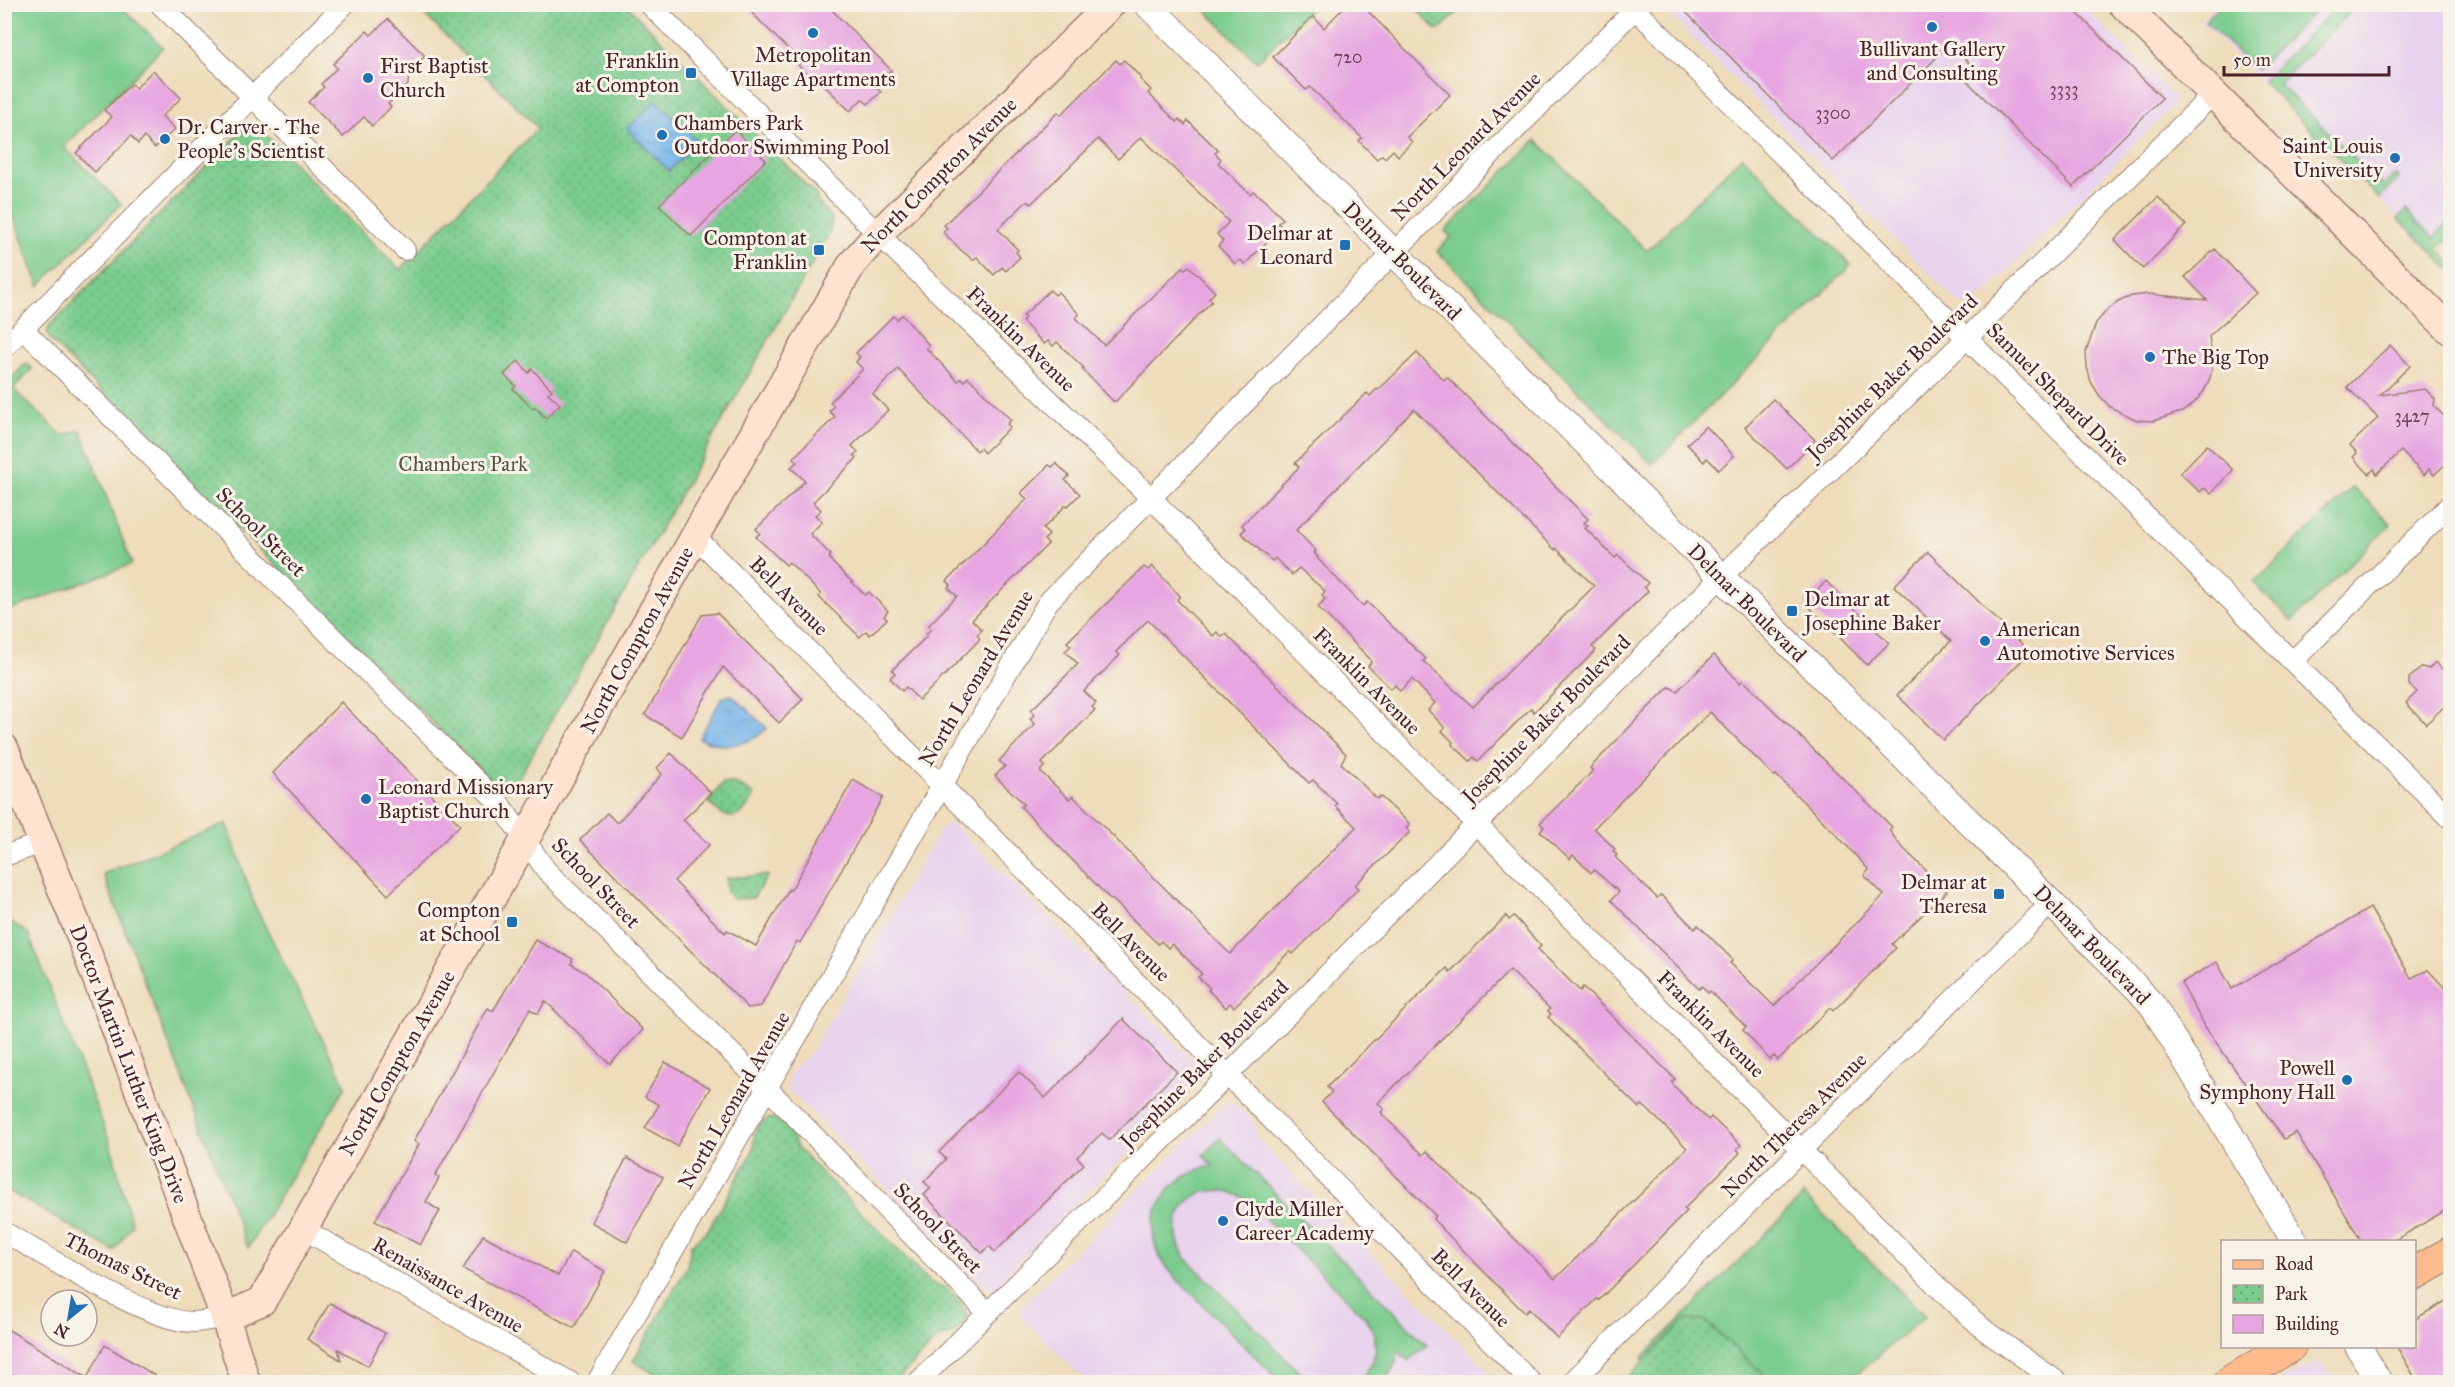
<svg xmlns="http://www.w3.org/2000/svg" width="2455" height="1387" viewBox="0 0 2455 1387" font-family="'IM FELL Great Primer',serif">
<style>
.built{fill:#e8d2ee}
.grass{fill:#7bcc8e;stroke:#62765c;stroke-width:1.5}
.park{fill:url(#park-dots);stroke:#62765c;stroke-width:1.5}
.water{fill:url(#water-ripples);stroke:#606a8a;stroke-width:1.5}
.building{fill:#e7a6e1;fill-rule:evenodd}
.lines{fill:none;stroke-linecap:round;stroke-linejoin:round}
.minor-casing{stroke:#9c7e72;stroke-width:22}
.tertiary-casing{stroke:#9c7e72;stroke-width:28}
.secondary-casing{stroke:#9c7e72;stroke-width:31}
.primary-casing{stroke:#9c7e72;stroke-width:34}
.minor{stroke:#fff;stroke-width:20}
.tertiary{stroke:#fff;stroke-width:26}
.secondary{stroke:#fee3d1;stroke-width:28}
.primary{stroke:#fcba8d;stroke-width:32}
.poi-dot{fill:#1f6fb2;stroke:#f7f3e8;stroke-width:2}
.labels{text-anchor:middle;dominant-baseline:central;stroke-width:6;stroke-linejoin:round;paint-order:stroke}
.number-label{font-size:18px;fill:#714158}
.poi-label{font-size:21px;fill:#4a1f2b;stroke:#f7f3e8;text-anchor:start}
.street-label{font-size:21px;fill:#4a1f2b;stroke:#f7f3e8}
.park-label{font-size:21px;fill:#595349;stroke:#f7f3e8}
</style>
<defs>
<pattern id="park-dots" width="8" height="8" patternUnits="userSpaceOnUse" patternTransform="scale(1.5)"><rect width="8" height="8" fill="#7bcc8e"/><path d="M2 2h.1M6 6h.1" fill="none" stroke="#67a574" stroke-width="1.8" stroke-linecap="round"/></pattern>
<pattern id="water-ripples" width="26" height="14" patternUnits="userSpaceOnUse" patternTransform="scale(1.5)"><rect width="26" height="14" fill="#76b6ea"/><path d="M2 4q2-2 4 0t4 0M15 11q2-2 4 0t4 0" fill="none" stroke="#6393be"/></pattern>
</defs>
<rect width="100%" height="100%" fill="#f7f3e8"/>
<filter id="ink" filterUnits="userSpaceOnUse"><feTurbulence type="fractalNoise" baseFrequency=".0167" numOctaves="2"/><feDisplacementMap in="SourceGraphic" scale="12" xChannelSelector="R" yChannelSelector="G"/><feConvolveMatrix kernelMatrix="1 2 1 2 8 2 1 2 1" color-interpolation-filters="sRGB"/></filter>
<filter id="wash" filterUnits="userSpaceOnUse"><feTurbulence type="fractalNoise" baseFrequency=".008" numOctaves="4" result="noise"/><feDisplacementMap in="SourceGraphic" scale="24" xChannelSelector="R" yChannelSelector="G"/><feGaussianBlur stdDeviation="1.35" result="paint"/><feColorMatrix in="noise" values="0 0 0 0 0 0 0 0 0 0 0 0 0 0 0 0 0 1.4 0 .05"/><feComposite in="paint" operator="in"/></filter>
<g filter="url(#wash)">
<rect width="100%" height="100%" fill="#eedcba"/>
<g class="built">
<polygon points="1672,4 2082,5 2176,99 2171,108 1976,302 1971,306 1966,306 1956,300 1673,18 1670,14"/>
<polygon points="2218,5 2450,5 2450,236 2434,253 2201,21"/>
<polygon points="952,823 1196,1063 1201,1076 1195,1085 1007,1273 1003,1283 995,1290 984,1286 790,1091 788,1086 788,1079 795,1066 810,1054 942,827"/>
<polygon points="1229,1102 1236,1105 1253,1121 1257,1139 1499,1382 1087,1382 1025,1320 1021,1311 1025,1303 1223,1105"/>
<polygon points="2315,1363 2324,1365 2337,1382 2279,1382"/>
</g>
<g class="grass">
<polygon points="2222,4 2321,4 2321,5 2256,70 2205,21"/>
<polygon points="9,5 119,5 163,47 64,147 121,204 39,286 5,194 4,16"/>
<polygon points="1200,5 1314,5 1257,62"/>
<polygon points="2339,5 2357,5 2279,84 2383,186 2394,175 2398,175 2399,178 2379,199 2262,81"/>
<polygon points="1536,140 1647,251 1742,156 1851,265 1652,464 1437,251 1451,237 1445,231"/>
<polygon points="2406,210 2434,238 2450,221 2450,236 2438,249 2450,262 2450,270 2398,218"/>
<polygon points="26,363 32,369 13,389 63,436 81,430 132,564 5,612 5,385"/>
<polygon points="2353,487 2391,524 2292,621 2254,583"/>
<polygon points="227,823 255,906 346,1086 248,1248 103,874"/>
<polygon points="4,918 28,933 110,1142 132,1225 114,1251 5,1189"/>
<path d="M 1220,1138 L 1427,1345 L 1409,1361 L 1398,1351 L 1395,1364 L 1386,1382 L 1356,1382 C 1378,1365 1382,1341 1366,1318 L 1247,1200 C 1201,1172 1158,1211 1185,1257 L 1298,1371 L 1313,1382 L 1281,1382 L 1174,1276 C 1167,1267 1159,1259 1156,1248 C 1144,1207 1175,1172 1213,1166 L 1203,1155 Z"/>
<polygon points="1804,1195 1925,1316 1847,1382 1647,1382 1646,1361 1642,1358"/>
</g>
<g class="park">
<polygon points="415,5 626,5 816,195 818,202 832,219 830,232 517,781 507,789 493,783 51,341 47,334 49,326 246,127 252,125 265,134 400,270 538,128"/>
<polygon points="1412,5 1465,5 1438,31"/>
<path d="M 723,783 L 735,783 L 755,795 C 740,822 729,824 708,802 Z"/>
<polygon points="768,875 753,898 733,899 727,892 726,878"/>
<path d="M 770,1118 C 788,1119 791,1136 798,1149 L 931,1283 L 947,1288 L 960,1301 L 967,1313 L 963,1324 L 951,1335 L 938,1338 L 895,1382 L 669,1382 L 633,1361 L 687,1267 L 691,1245 L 708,1230 L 753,1151 C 755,1137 751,1125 770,1118 Z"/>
<polygon points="1685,1320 1706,1321 1772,1382 1623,1382"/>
</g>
<g class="water">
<polygon points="656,100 698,142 669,171 627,129"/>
<path d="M 732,695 L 767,728 C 749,748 721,749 699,738 L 722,698 Z"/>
</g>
<g id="blocks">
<g class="building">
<polygon points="743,4 826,4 891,70 875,87 881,92 868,104 862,99 850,111 818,79 816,82 798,65 801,62"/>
<polygon points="1347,4 1361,4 1450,95 1407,137 1412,142 1398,156 1393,150 1385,158 1382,155 1377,159 1359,141 1362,138 1310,87 1306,90 1273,57 1313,16 1324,28"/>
<polygon points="1678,4 2068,4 2162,98 2073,187 1966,80 1976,70 1950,44 1833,161"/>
<polygon points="388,19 425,56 409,72 408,85 388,104 391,107 372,126 364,117 343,137 308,102 324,87 321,84 337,68 333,64 367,31 371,35"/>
<polygon points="1116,60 1120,64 1124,60 1141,78 1140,79 1151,90 1148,93 1177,122 1179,119 1185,125 1188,121 1218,150 1215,153 1221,159 1218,163 1250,194 1253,191 1265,201 1283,219 1278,223 1282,227 1245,264 1240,260 1235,264 1218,246 1223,241 1217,234 1229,222 1141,137 1118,159 1098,139 1031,204 1028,201 1024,204 998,229 1018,250 1016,252 1020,257 1006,271 1002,267 994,275 977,257 973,260 961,250 943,232 947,228 944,225 1058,112 1061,115"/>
<polygon points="153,70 181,98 162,116 175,129 155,148 144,137 138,144 131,136 95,172 76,153 112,117 104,110 131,84 136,88"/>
<polygon points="735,130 766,160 691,236 659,205"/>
<polygon points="2158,197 2186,225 2143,269 2115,240"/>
<polygon points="2215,249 2256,293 2209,336 2213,363 2210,378 2204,391 2194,403 2182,412 2153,421 2137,420 2110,407 2099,395 2091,382 2087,367 2086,352 2096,323 2106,311 2118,302 2132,296 2148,294 2207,300 2185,277"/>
<polygon points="1189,266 1215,292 1209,298 1212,301 1116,401 1113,401 1082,369 1084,368 1057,342 1053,346 1048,341 1044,344 1022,321 1025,318 1023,316 1050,290 1055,295 1058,292 1079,314 1076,318 1104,345 1183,267 1185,269"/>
<polygon points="902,315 929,345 926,348 958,381 961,378 964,381 968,377 1011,420 1007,424 1010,427 984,453 980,448 977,451 898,369 873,394 888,410 852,446 858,452 854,455 857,458 813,502 821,510 815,515 822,522 810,534 831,555 829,557 832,562 865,595 869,592 888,611 884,616 887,619 870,635 866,631 860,637 819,597 821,594 789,562 786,565 756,537 760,533 756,529 805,481 791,467 797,462 793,458 835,417 829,411 834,406 830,402 863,369 856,362 860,357 856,353 893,316 897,319"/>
<polygon points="2390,345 2410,366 2380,395 2425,389 2435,399 2434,406 2451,423 2451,459 2434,475 2429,469 2424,475 2401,451 2377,474 2374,469 2369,474 2353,457 2357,453 2350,445 2378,418 2347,387"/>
<path d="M 1417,353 L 1444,380 L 1447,377 L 1588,519 L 1584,523 L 1588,526 L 1585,528 L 1615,558 L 1618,555 L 1648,583 L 1644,587 L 1648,591 L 1592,647 L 1596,650 L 1534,712 L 1531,708 L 1478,761 L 1474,757 L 1470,761 L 1452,744 L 1453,742 L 1442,731 L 1445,728 L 1428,710 L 1435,703 L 1412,679 L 1400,691 L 1395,685 L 1391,689 L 1368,666 L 1371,663 L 1370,659 L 1318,607 L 1325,599 L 1322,595 L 1325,591 L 1299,568 L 1292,575 L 1275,558 L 1272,561 L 1241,533 L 1245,529 L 1242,525 L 1299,467 L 1295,463 L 1367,393 L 1370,396 L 1377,389 L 1378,390 ZM 1414,409 L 1555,550 L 1556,548 L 1594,586 L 1473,707 L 1423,661 L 1426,659 L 1367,602 L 1363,606 L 1317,558 L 1318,557 L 1314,553 L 1316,551 L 1296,530 Z"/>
<polygon points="518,361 529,373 532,369 552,390 548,393 560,404 546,418 535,407 533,409 513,389 516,386 504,375"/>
<polygon points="1773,399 1815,440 1787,469 1745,427"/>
<polygon points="1706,426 1734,456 1719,470 1707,458 1704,462 1687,444"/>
<polygon points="2207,445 2233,470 2211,493 2204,488 2200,492 2180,473"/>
<polygon points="1056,463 1069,476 1065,480 1080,494 1068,506 1066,505 1043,529 1049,535 1044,540 1048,544 972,620 982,630 977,635 980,639 946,674 919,700 906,687 902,691 890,678 895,673 892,670 927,636 926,634 931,629 928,626 957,596 948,588 951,585 947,581 1027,499 1021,493 1049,465 1052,467"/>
<polygon points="1928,552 2030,652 1943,740 1897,695 1951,641 1894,586"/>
<path d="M 1152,566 L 1180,596 L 1177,600 L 1213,636 L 1217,632 L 1222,637 L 1226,634 L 1346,754 L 1341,763 L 1377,799 L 1380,796 L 1410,824 L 1406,828 L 1410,832 L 1355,885 L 1358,889 L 1293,954 L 1290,951 L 1234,1007 L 1230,1003 L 1226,1008 L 1208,990 L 1210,988 L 1198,977 L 1202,974 L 1172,944 L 1168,948 L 1161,941 L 1158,944 L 1112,899 L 1111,900 L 1021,807 L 1024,804 L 995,776 L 1005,766 L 999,761 L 1035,724 L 1030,719 L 1035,714 L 1031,710 L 1078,664 L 1065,651 L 1071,646 L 1067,642 L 1144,567 L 1148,570 ZM 1148,620 L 1309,783 L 1313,780 L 1337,804 L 1335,806 L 1356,827 L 1230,954 L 1073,796 L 1069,799 L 1040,771 L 1045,766 L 1042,763 L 1095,710 L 1092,707 L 1096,703 L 1084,691 L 1120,655 L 1116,652 Z"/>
<polygon points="1826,581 1889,643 1867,665 1805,603"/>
<polygon points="717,613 803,699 779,723 723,667 682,737 645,715 702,615"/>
<path d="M 1714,655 L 1740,683 L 1743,680 L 1765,702 L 1869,804 L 1892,827 L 1889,830 L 1900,845 L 1947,891 L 1892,944 L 1896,948 L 1833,1011 L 1830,1008 L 1778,1060 L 1774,1056 L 1770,1060 L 1743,1030 L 1746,1027 L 1710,991 L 1708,993 L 1702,986 L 1699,989 L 1611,900 L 1619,892 L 1594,870 L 1591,873 L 1573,855 L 1570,859 L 1540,831 L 1544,827 L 1540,823 L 1593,771 L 1590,768 L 1646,710 L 1669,687 L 1677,691 ZM 1710,712 L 1774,776 L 1776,775 L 1835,833 L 1869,870 L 1864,875 L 1884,895 L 1774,1006 L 1730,963 L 1733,960 L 1698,925 L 1695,929 L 1661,895 L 1657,898 L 1615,857 L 1617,855 L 1613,851 L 1615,849 L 1594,828 Z"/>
<polygon points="2435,662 2451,677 2451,700 2426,724 2406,703 2417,692 2409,685 2409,678 2422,667 2429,669"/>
<polygon points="341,702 460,825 388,895 273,773"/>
<polygon points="671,753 711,793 683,820 709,845 674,881 725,933 727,930 756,946 789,889 791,890 853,780 883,797 800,943 797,941 761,1006 748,1008 580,840 607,813 617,823 662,774 657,768"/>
<polygon points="2370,908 2411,978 2428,970 2442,985 2451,991 2451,1207 2392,1242 2362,1242 2296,1132 2284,1139 2206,1028 2181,983 2217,962 2232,989"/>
<path d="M 1506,916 L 1509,920 L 1514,916 L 1541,946 L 1538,949 L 1580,991 L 1583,987 L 1675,1079 L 1672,1082 L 1673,1085 L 1708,1120 L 1711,1117 L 1741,1145 L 1737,1149 L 1740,1153 L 1684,1209 L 1687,1211 L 1599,1300 L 1597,1299 L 1557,1338 L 1529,1309 L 1525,1313 L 1494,1282 L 1433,1219 L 1436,1216 L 1322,1102 L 1332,1092 L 1327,1087 L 1447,968 L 1450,972 ZM 1510,970 L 1550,1009 L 1548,1011 L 1551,1014 L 1548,1017 L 1639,1108 L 1642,1105 L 1648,1110 L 1687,1148 L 1555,1279 L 1427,1151 L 1423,1155 L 1383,1115 L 1381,1112 L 1384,1109 L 1378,1103 Z"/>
<polygon points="535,940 573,959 571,964 586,973 643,1030 610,1064 545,1001 538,1014 530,1009 435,1176 439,1178 426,1202 440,1211 420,1245 375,1221 419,1144 414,1141 488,1008 493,1011"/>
<polygon points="1123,1019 1177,1072 1109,1140 1102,1133 1077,1157 1084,1164 995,1252 989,1246 982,1253 924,1195 931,1188 924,1182 946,1159 939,1152 1019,1072 1045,1098"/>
<polygon points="665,1062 710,1088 677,1146 645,1128 659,1105 645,1097"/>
<polygon points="627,1158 663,1177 627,1242 591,1222"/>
<polygon points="483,1235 558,1276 571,1252 605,1271 574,1328 463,1269"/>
<polygon points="2451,1298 2451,1376 2440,1383 2418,1383 2397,1347 2415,1347 2415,1319"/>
<polygon points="330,1303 385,1333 368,1366 338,1349 341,1360 307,1339"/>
<polygon points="4,1327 87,1378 105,1345 167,1383 4,1383"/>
</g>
</g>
</g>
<g filter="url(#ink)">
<use href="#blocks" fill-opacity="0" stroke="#9c7e72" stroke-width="1.5"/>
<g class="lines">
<defs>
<g id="minor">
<polyline points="160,4 405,250"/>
<polyline points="649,4 878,234 1150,497 1952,1301 1987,1332 2058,1382"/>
<polyline points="1630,4 2450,818"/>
<polyline points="23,329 499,803 546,870 768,1089 987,1312"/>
<polyline points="4,348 345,4"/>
<polyline points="695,536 1531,1382"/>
<polyline points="2293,661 2450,505"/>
<polyline points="4,856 42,843"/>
<polyline points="303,1229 570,1382"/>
<path d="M 4,1232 C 45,1255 150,1323 193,1322 C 204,1322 214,1319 225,1317"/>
<polyline points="597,1382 1048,602 1640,4"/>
<polyline points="918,1382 1228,1075 1721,577 1967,338 2213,94"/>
<polyline points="1572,1382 1802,1149 2051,903"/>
</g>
<g id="tertiary">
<polyline points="1147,4 1394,253 2138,989 2153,1006 2295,1242"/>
<polyline points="2358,1346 2379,1382"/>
</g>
<g id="secondary">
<polyline points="2123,4 2450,330"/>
<polyline points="4,748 75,921 225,1317 246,1382"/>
<polyline points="225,1317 262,1301 523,843 695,536 852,264 878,234 1111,4"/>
</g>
<g id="primary">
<polyline points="2414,1274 2450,1253"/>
<polyline points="2230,1382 2290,1346"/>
</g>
</defs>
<use href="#minor" class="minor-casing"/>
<use href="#tertiary" class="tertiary-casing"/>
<use href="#secondary" class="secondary-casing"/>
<use href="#primary" class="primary-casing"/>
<use href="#minor" class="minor"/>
<use href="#tertiary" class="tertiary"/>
<use href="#secondary" class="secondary"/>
<use href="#primary" class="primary"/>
</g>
</g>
<g class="poi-dot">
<circle cx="1932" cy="27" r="6"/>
<circle cx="813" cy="33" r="6"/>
<rect x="685" y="67" width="12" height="12" rx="3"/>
<circle cx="368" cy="78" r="6"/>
<circle cx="662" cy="135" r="6"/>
<circle cx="165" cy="139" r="6"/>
<circle cx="2395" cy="158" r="6"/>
<rect x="1339" y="239" width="12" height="12" rx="3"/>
<rect x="813" y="244" width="12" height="12" rx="3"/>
<circle cx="2150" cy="357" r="6"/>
<rect x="1786" y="605" width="12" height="12" rx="3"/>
<circle cx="1985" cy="641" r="6"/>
<circle cx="366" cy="799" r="6"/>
<rect x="1993" y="888" width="12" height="12" rx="3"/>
<rect x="506" y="916" width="12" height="12" rx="3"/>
<circle cx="2347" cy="1080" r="6"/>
<circle cx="1223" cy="1221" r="6"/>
</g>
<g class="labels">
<g class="number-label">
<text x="1348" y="57">720</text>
<text x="2064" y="89">3333</text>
<text x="1833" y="113">3300</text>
<text x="2412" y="416">3427</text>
</g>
<g class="poi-label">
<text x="1932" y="49" text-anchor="middle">Bullivant Gallery<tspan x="1932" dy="24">and Consulting</tspan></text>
<text x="813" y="55" text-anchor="middle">Metropolitan<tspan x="813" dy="24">Village Apartments</tspan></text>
<text x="679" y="61" text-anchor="end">Franklin<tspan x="679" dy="24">at Compton</tspan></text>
<text x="380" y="66">First Baptist<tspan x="380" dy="24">Church</tspan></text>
<text x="674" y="123">Chambers Park<tspan x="674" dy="24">Outdoor Swimming Pool</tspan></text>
<text x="177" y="127">Dr. Carver - The<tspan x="177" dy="24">People's Scientist</tspan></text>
<text x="2383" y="146" text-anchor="end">Saint Louis<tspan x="2383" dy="24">University</tspan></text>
<text x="1333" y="233" text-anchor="end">Delmar at<tspan x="1333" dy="24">Leonard</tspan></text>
<text x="807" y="238" text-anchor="end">Compton at<tspan x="807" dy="24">Franklin</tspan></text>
<text x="2162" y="357">The Big Top</text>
<text x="1804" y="599">Delmar at<tspan x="1804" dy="24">Josephine Baker</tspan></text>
<text x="1997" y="629">American<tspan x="1997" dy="24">Automotive Services</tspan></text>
<text x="378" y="787">Leonard Missionary<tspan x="378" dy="24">Baptist Church</tspan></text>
<text x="1987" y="882" text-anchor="end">Delmar at<tspan x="1987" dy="24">Theresa</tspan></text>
<text x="500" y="910" text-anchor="end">Compton<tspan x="500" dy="24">at School</tspan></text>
<text x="2335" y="1068" text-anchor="end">Powell<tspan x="2335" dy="24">Symphony Hall</tspan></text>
<text x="1235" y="1209">Clyde Miller<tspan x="1235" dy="24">Career Academy</tspan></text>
</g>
<g class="street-label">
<text transform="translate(1466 146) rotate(-45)">North Leonard Avenue</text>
<text transform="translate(939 175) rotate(-45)">North Compton Avenue</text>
<text transform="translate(1402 261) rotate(45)">Delmar Boulevard</text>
<text transform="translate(1021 339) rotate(44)">Franklin Avenue</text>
<text transform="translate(1892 377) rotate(-44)">Josephine Baker Boulevard</text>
<text transform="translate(2058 394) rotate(45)">Samuel Shepard Drive</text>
<text transform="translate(261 532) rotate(45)">School Street</text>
<text transform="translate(789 596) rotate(45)">Bell Avenue</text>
<text transform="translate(1747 603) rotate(45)">Delmar Boulevard</text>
<text transform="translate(637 640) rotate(-61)">North Compton Avenue</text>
<text transform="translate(976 678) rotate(-59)">North Leonard Avenue</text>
<text transform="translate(1367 681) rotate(45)">Franklin Avenue</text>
<text transform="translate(1546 719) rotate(-45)">Josephine Baker Boulevard</text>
<text transform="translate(596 883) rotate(46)">School Street</text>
<text transform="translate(1131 942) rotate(45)">Bell Avenue</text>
<text transform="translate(2092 945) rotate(46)">Delmar Boulevard</text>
<text transform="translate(1711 1024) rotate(45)">Franklin Avenue</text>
<text transform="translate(397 1063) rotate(-60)">North Compton Avenue</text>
<text transform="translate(129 1064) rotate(69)">Doctor Martin Luther King Drive</text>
<text transform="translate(1204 1064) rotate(-45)">Josephine Baker Boulevard</text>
<text transform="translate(734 1100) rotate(-60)">North Leonard Avenue</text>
<text transform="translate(1794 1125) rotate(-45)">North Theresa Avenue</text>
<text transform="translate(938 1228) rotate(46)">School Street</text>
<text transform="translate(123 1266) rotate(26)">Thomas Street</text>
<text transform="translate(448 1285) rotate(30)">Renaissance Avenue</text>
<text transform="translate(1471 1288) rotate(45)">Bell Avenue</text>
</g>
<g class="park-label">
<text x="463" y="464">Chambers Park</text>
</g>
</g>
<rect width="2455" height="1387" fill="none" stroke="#f7f3e8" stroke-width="24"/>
<rect x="2221" y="1240" width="195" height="108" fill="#f7f3e8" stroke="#b29e9c" stroke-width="1.5"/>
<rect x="2233" y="1260" width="30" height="9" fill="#fcba8d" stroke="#b29e9c" stroke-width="1.5"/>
<text x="2275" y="1270" font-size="18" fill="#4a1f2b">Road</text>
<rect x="2233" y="1285" width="30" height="18" fill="url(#park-dots)" stroke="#b29e9c" stroke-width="1.5"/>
<text x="2275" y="1300" font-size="18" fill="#4a1f2b">Park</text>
<rect x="2233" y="1315" width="30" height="18" fill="#e7a6e1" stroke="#b29e9c" stroke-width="1.5"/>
<text x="2275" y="1330" font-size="18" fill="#4a1f2b">Building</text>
<g transform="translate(69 1318) rotate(210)"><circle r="28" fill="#f7f3e8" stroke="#b29e9c" stroke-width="1.5"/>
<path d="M0-4.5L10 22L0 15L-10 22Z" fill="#1f6fb2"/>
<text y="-9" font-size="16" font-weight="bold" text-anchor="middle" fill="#4a1f2b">N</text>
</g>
<path d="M2224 66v9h165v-9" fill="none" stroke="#4a1f2b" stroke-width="3"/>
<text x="2233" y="66" font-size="18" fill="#4a1f2b" stroke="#f7f3e8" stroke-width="4.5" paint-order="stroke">50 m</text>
</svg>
